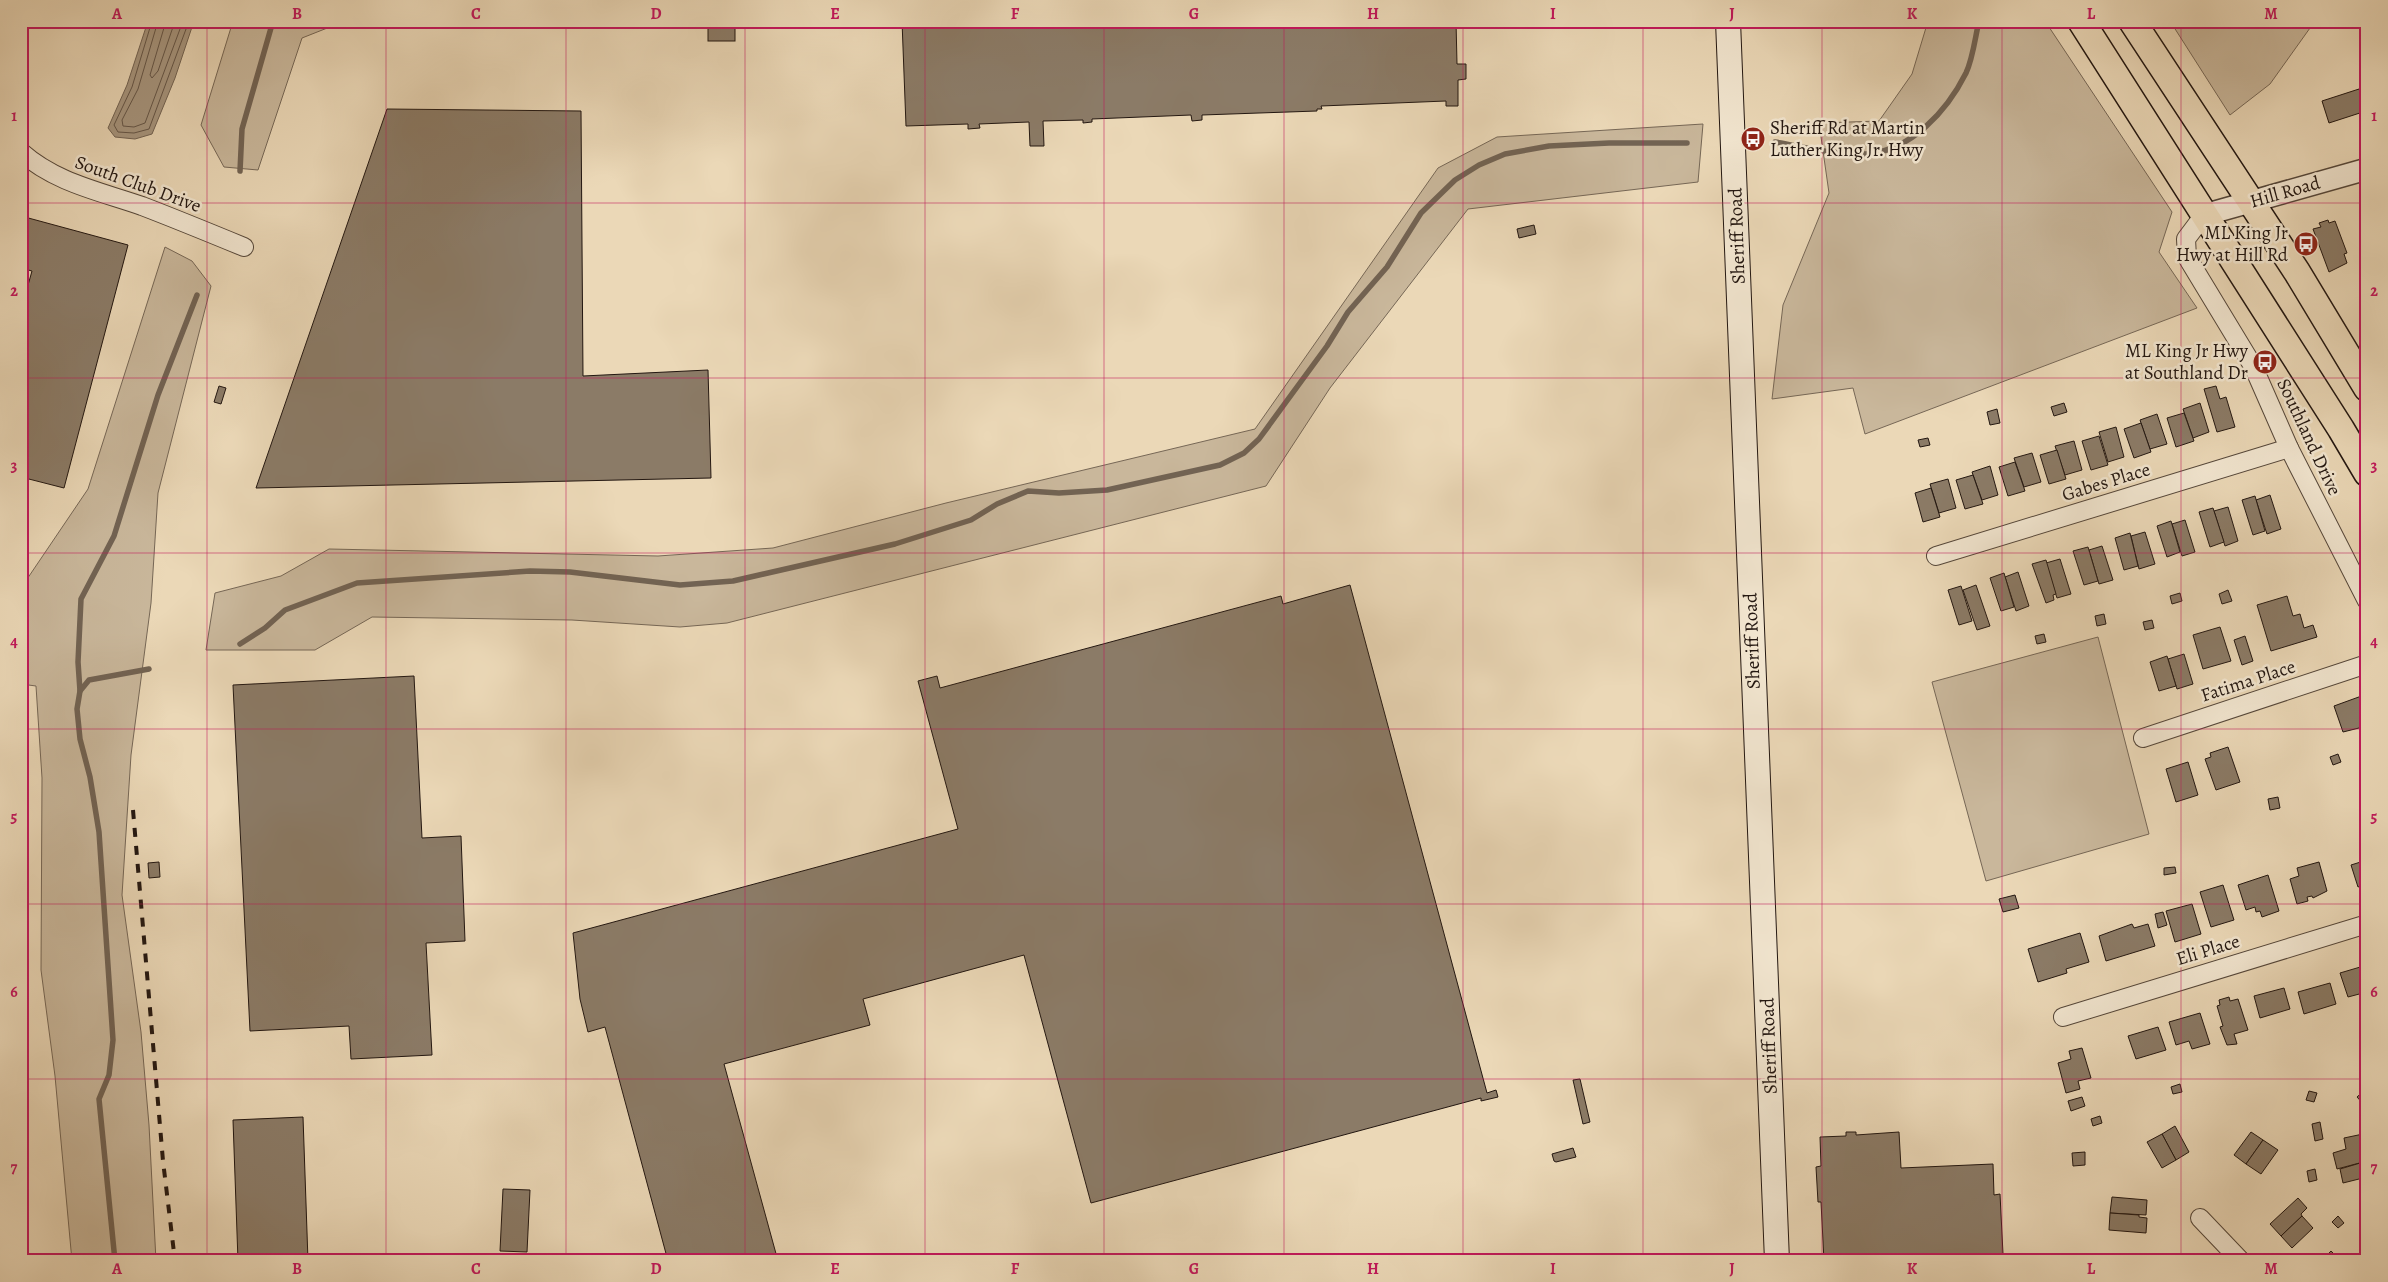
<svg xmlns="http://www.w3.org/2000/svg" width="2388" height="1282" viewBox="0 0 2388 1282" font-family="Alegreya,serif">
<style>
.green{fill:#c9b79b;stroke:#766756}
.water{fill:#a7967f;stroke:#726353}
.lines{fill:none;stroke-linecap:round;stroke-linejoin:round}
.shore{stroke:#655648;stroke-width:1}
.stream{stroke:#726353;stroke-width:5.5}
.building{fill:#8b7b67;stroke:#231711}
.minor-casing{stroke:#55473a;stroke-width:20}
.tertiary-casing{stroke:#55473a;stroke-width:24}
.secondary-casing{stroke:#231711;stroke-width:26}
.primary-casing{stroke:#231711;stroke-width:29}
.minor{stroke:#f2e6d0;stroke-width:18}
.tertiary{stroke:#f2e6d0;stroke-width:21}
.secondary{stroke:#f2e6d0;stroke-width:24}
.primary{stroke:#ebd8b7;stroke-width:26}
.rail{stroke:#231711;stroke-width:4;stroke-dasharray:9 9;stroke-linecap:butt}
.grid{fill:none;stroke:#c2185b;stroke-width:1;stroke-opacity:0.55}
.labels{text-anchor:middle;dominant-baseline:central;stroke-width:5;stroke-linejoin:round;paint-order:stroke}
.poi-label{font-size:19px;fill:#231711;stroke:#f2e6d0;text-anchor:end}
.street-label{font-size:19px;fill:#231711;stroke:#f2e6d0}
.neatline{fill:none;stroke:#c2185b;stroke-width:2}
.grid-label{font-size:16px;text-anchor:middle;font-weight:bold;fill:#c2185b}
</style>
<rect width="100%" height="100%" fill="#ebd8b7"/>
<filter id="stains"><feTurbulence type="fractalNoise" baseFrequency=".004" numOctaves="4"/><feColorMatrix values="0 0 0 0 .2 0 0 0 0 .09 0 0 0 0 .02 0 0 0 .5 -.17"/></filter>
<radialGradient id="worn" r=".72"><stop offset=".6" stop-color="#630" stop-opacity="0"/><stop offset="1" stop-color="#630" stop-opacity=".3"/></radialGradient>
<g class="green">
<polygon points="233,21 345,21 302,38 258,170 224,167 201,125"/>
<polygon points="1928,21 2045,21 2172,212 2159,252 2197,308 1865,434 1853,388 1772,399 1783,305 1829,193 1819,123 1879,121 1912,74"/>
<polygon points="2170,21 2315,21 2270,84 2230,115"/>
<polygon points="1703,124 1698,182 1468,209 1330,388 1266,486 727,623 680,627 572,620 372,617 315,650 206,650 215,593 281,576 329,549 658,556 773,548 946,503 1255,429 1438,168 1497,137"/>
<polygon points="165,247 192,261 211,286 158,493 151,603 131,755 122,895 141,1032 149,1125 156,1261 72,1261 55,1076 41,970 42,778 36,686 21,684 21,588 88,489"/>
<polygon points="2098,637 2149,834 1986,881 1932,682"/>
</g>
<polygon class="water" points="148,21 194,21 175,78 152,134 135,139 115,137 108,128 127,85"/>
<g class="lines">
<g class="shore">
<polyline points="152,21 132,87 114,125 118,132 134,133 149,129 189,21"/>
<polyline points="158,21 138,89 122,120 123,126 134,127 145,123 183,21"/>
<polyline points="166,21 150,75 152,78 158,71 175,21"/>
</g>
<g class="stream">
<path d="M 1775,142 C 1804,147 1836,155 1866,154 C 1911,151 1947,111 1966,73 C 1973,58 1975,38 1979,21"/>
<polyline points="240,171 242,129 273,21"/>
<polyline points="240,644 265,628 285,610 357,583 530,571 570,572 680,585 733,581 895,544 971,520 997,504 1028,491 1059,493 1107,490 1220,465 1244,453 1259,439 1327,346 1348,312 1387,267 1421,213 1455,180 1479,165 1505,154 1549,146 1609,143 1687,143"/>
<polyline points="80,691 78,662 81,599 114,536 158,395 197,295"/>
<polyline points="115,1261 99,1099 109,1075 113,1040 99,832 90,777 80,739 77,709 80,691 89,680 149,669"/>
</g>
</g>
<g class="building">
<rect x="708" y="21" width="27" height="20"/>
<polygon points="902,21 1456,21 1457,64 1466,64 1466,79 1458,80 1458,106 1446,106 1446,101 1321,106 1322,109 1317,109 1317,111 1202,115 1202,120 1192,121 1191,115 1092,119 1092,122 1083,123 1083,120 1043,121 1044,146 1030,146 1029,122 979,124 980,128 968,129 968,124 906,126"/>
<polygon points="2359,89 2366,111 2329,123 2322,101"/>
<polygon points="387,109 581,111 583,376 708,370 711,478 256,488"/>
<polygon points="21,216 128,245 64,488 21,477 21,310 32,271 21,268"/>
<polygon points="2328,220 2329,223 2335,221 2347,253 2344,254 2347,263 2329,272 2313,229 2321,227 2319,223"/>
<polygon points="1534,225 1536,234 1519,238 1517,229"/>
<polygon points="219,386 226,388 221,404 214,402"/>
<polygon points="2216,386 2220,399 2226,397 2235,427 2217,432 2204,389"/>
<polygon points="2064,403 2067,412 2054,416 2051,407"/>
<polygon points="2200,403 2209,432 2193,438 2183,409"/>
<polygon points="1997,409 2000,423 1990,425 1987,412"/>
<polygon points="2184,413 2194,441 2176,447 2167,418"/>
<polygon points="2157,414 2167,444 2150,449 2140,420"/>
<polygon points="2141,423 2151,452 2134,458 2124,429"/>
<polygon points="2116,427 2124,457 2108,462 2099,432"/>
<polygon points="2099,436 2108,465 2091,470 2082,441"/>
<polygon points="1928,438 1930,445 1920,447 1918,440"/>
<polygon points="2074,441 2082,470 2065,475 2055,446"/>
<polygon points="2057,450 2066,479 2049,484 2040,455"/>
<polygon points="2032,453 2041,482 2024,487 2014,458"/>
<polygon points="2015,462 2025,491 2008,496 1999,467"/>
<polygon points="1990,466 1998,495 1982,500 1972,472"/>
<polygon points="1973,475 1983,504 1965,509 1956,480"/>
<polygon points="1948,479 1956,508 1939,513 1930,484"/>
<polygon points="1931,488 1940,517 1923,522 1915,493"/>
<polygon points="2270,495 2281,529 2267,534 2256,500"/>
<polygon points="2255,496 2265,531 2253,535 2242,500"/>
<polygon points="2228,507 2238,541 2225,546 2214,511"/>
<polygon points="2213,508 2224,542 2210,547 2199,512"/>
<polygon points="2185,520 2195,552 2182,556 2172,524"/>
<polygon points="2171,521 2180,552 2167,557 2157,526"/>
<polygon points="2145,532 2155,564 2139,569 2131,536"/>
<polygon points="2130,533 2138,566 2124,570 2115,538"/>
<polygon points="2102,546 2113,580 2099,584 2089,550"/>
<polygon points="2088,547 2098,581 2084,585 2073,551"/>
<polygon points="2060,559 2071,594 2057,598 2046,563"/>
<polygon points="2046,560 2056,594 2053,595 2054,600 2046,603 2032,564"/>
<polygon points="2018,572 2029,606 2016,611 2005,577"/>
<polygon points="2004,573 2014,607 2001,611 1990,578"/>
<polygon points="1350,585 1487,1093 1496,1090 1498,1097 1481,1101 1481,1098 1091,1203 1024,955 863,999 870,1025 724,1064 778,1261 668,1261 605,1027 588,1032 580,999 573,933 958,829 918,681 937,676 940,688 1281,596 1283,604"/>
<polygon points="1976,585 1990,626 1977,630 1963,590"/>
<polygon points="1961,586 1972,621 1959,625 1948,590"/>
<polygon points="2228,590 2232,601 2222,604 2219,594"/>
<polygon points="2180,593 2182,601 2172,604 2170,596"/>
<polygon points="2287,596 2293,616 2300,614 2304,628 2313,625 2317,637 2271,651 2257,605"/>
<polygon points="2104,614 2106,624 2097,626 2095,616"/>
<polygon points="2152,620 2154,628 2145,630 2143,622"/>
<polygon points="2220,627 2231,661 2203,669 2193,635"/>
<polygon points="2044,634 2046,642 2037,644 2035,636"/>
<polygon points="2245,636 2253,661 2242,665 2234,640"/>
<polygon points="2184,654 2193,684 2177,689 2168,659"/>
<polygon points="2167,656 2176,686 2159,691 2150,662"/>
<polygon points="414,676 422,838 461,836 465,941 426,943 432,1055 351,1059 349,1026 250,1031 233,685"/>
<polygon points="2367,694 2367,726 2343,732 2334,706"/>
<polygon points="2228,747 2240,782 2216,790 2205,759 2211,757 2210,753"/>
<polygon points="2338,754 2341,762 2333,765 2330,757"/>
<polygon points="2188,762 2198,795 2176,802 2166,769"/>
<polygon points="2278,797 2280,808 2270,810 2268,799"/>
<polygon points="2367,860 2367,884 2358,887 2351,865"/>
<polygon points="159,862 160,877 149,878 148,863"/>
<polygon points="2319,862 2327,891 2313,898 2312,896 2307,897 2308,901 2297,904 2290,879 2299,876 2297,868"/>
<polygon points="2175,867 2176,873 2164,875 2164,868"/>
<polygon points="2268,875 2279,911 2262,917 2260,911 2256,912 2255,907 2246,910 2238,885"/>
<polygon points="2223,885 2234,920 2211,927 2200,892"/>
<polygon points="2015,895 2019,908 2003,912 1999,899"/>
<polygon points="2192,904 2201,934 2175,942 2166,911"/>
<polygon points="2163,912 2167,925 2158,928 2155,914"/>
<polygon points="2132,924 2134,928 2148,924 2155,946 2106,961 2099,936"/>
<polygon points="2080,933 2089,962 2066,969 2067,973 2038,982 2028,949"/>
<polygon points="2367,965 2367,1001 2363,993 2348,997 2340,973"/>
<polygon points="2330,983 2336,1004 2304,1014 2298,992"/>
<polygon points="2284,988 2290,1009 2260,1018 2254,996"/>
<polygon points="2229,997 2230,1001 2238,999 2248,1030 2234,1034 2237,1044 2227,1045 2220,1027 2223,1026 2217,1006 2220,1005 2219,1000"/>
<polygon points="2200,1013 2210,1044 2192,1049 2189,1041 2176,1045 2169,1022"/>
<polygon points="2158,1027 2166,1050 2136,1059 2128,1036"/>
<polygon points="2082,1048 2091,1078 2078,1081 2080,1089 2066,1093 2058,1063 2071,1059 2069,1051"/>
<polygon points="1580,1079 1590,1122 1583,1124 1573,1080"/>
<polygon points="2180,1084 2182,1092 2173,1094 2171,1087"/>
<polygon points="2367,1088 2367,1108 2357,1097"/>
<polygon points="2309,1091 2317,1093 2314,1102 2306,1100"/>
<polygon points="2082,1097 2085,1106 2071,1111 2068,1101"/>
<polygon points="2100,1116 2102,1123 2093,1126 2091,1119"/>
<polygon points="303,1117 308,1261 238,1261 233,1120"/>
<polygon points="2320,1122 2323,1139 2315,1141 2312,1124"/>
<polygon points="2175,1126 2189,1152 2176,1160 2162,1134"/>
<polygon points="1846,1132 1856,1132 1856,1135 1899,1132 1901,1168 1993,1164 1994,1195 2000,1194 2003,1254 1997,1254 1998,1261 1824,1261 1821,1202 1818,1202 1816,1167 1821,1166 1820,1137 1846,1136"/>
<polygon points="2251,1132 2263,1140 2246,1164 2234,1155"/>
<polygon points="2162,1134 2176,1160 2162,1168 2147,1142"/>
<polygon points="2363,1134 2367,1144 2367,1161 2337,1169 2333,1153 2346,1149 2344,1138"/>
<polygon points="2263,1140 2278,1150 2261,1174 2246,1164"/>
<polygon points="1573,1148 1576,1157 1556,1162 1554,1161 1552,1154"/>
<polygon points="2085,1152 2085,1165 2073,1166 2072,1153"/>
<polygon points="2367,1161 2367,1177 2343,1183 2340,1169"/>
<polygon points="2315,1169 2317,1180 2309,1182 2307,1171"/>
<polygon points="503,1189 530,1190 527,1252 500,1251"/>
<polygon points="2112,1197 2147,1200 2146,1215 2110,1213"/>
<polygon points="2298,1198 2307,1208 2301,1214 2302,1216 2281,1236 2270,1224"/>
<polygon points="2110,1213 2139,1215 2139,1217 2147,1218 2146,1233 2109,1230"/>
<polygon points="2302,1216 2313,1228 2292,1248 2281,1236"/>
<polygon points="2338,1216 2344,1223 2338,1228 2332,1222"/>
<polygon points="2331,1251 2337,1257 2339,1256 2343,1261 2321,1261"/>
</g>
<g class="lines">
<defs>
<g id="minor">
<path d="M 21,152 C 56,183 99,191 142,206 C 176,219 210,233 244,247"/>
<polyline points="2204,215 2186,239 2187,257 2253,366 2289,448 2367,601"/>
<polyline points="1936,556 2289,448"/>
<polyline points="2143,738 2367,664"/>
<polyline points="2063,1017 2367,924"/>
<polyline points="2200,1218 2241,1261"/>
</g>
<polyline id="tertiary" points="2204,215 2367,169"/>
<polyline id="secondary" points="1728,21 1777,1261"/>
<g id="primary">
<polyline points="2081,21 2341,429 2367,473"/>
<polyline points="2132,21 2297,272 2367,388"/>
</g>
</defs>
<use href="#minor" class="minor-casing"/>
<use href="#tertiary" class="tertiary-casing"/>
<use href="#secondary" class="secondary-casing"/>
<use href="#primary" class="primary-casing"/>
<use href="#minor" class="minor"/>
<use href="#tertiary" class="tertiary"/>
<use href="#secondary" class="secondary"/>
<use href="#primary" class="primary"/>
<polyline class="rail" points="133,810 163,1161 175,1261"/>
</g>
<path class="grid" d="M 207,21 L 207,1261M 386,21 L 386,1261M 566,21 L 566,1261M 745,21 L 745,1261M 925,21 L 925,1261M 1104,21 L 1104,1261M 1284,21 L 1284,1261M 1463,21 L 1463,1261M 1643,21 L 1643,1261M 1822,21 L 1822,1261M 2002,21 L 2002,1261M 2181,21 L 2181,1261M 21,203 L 2367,203M 21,378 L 2367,378M 21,553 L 2367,553M 21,729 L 2367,729M 21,904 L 2367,904M 21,1079 L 2367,1079"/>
<defs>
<symbol id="bus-disc" viewBox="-11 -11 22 22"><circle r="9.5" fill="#8f2418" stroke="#f2e6d0"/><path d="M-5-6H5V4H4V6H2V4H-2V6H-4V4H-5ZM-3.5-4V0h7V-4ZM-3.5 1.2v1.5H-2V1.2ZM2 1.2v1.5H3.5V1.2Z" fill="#fff"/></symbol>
</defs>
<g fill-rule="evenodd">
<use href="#bus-disc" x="1739" y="125" width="28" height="28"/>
<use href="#bus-disc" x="2292" y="230" width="28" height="28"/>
<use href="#bus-disc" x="2251" y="348" width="28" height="28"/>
</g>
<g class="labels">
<g class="poi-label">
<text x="1770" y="128" text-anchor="start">Sheriff Rd at Martin<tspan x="1770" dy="22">Luther King Jr. Hwy</tspan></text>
<text x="2288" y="233">ML King Jr<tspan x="2288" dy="22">Hwy at Hill Rd</tspan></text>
<text x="2248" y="351">ML King Jr Hwy<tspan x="2248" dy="22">at Southland Dr</tspan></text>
</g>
<g class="street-label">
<text transform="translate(138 184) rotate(20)">South Club Drive</text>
<text transform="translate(2285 192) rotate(-16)">Hill Road</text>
<text transform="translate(1737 236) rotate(-92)">Sheriff Road</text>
<text transform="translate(2309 437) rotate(65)">Southland Drive</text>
<text transform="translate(2106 482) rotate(-17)">Gabes Place</text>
<text transform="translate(1752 641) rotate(-92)">Sheriff Road</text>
<text transform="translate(2248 681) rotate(-18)">Fatima Place</text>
<text transform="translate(2208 950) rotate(-17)">Eli Place</text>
<text transform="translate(1769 1046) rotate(-92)">Sheriff Road</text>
</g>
</g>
<rect width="2388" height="1282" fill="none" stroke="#ebd8b7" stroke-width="55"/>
<rect x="28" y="28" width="2332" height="1226" class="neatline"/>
<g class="grid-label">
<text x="117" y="19">A</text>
<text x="297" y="19">B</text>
<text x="476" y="19">C</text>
<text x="656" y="19">D</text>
<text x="835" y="19">E</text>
<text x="1015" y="19">F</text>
<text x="1194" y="19">G</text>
<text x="1373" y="19">H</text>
<text x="1553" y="19">I</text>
<text x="1732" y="19">J</text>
<text x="1912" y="19">K</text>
<text x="2091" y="19">L</text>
<text x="2271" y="19">M</text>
<text x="14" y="121">1</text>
<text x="2374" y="121">1</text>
<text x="14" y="296">2</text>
<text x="2374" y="296">2</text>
<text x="14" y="471">3</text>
<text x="2374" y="471">3</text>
<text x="14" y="647">4</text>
<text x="2374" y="647">4</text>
<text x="14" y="822">5</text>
<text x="2374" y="822">5</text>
<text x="14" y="997">6</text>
<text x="2374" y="997">6</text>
<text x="14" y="1173">7</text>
<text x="2374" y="1173">7</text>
<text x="117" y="1274">A</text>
<text x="297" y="1274">B</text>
<text x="476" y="1274">C</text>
<text x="656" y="1274">D</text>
<text x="835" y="1274">E</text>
<text x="1015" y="1274">F</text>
<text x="1194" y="1274">G</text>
<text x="1373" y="1274">H</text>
<text x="1553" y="1274">I</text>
<text x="1732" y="1274">J</text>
<text x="1912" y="1274">K</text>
<text x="2091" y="1274">L</text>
<text x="2271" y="1274">M</text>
</g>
<rect width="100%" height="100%" filter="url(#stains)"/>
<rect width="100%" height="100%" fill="url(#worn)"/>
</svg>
